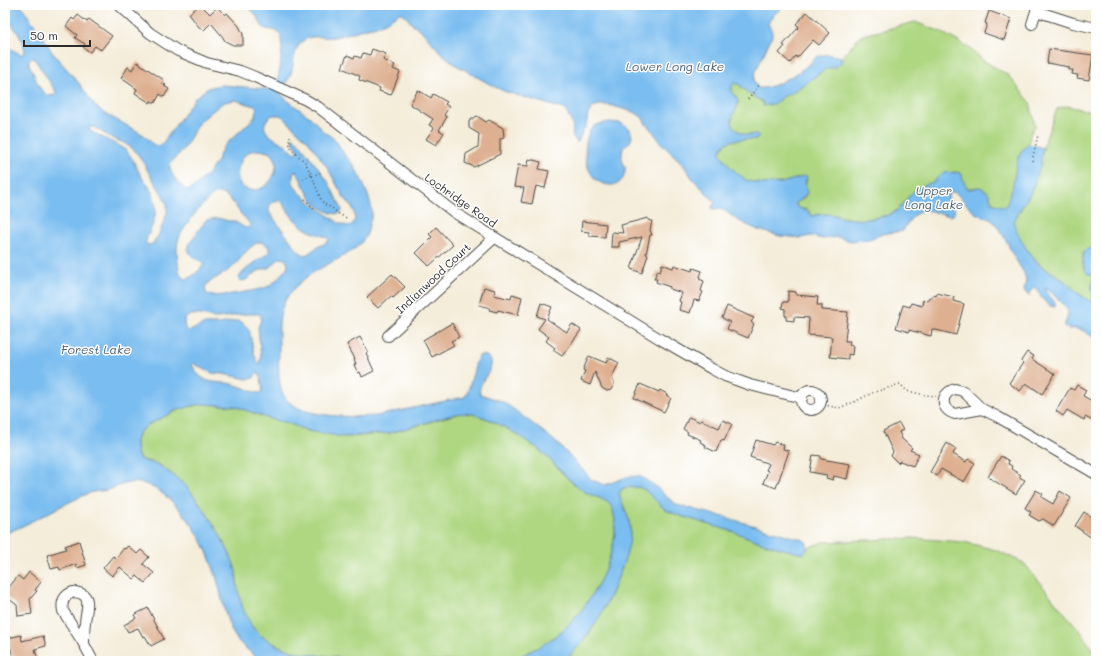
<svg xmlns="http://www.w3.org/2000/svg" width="1101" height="666" viewBox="0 0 1101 666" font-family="Mali,sans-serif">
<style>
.green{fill:#afd782;stroke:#6d8156}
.water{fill:#7abdf0;stroke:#52748e;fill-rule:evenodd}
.building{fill:#deb091}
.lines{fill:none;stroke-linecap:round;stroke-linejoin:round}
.minor-casing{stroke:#494845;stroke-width:12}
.path{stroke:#494845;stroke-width:1.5;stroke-dasharray:1 3;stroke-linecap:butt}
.minor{stroke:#fff;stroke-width:10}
.labels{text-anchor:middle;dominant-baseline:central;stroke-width:3;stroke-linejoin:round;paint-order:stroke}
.street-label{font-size:11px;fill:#2b2b2b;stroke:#fff}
.water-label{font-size:12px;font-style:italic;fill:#475e70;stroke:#fff}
</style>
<rect width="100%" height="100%" fill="#fff"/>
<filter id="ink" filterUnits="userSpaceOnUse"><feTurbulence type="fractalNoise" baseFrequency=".025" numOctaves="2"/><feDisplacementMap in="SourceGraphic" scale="8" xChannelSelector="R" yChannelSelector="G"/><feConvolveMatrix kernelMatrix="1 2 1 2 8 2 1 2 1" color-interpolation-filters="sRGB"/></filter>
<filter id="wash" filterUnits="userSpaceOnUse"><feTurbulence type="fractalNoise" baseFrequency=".012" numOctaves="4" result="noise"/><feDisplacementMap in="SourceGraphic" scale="16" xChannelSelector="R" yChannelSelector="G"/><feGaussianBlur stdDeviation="0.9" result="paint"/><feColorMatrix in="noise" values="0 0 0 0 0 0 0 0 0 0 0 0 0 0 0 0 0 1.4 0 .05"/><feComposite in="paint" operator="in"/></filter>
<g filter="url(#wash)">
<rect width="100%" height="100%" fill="#f4edda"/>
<g class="green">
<path d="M 915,22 L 939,31 L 968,47 L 984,61 L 1008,75 L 1030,102 L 1035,126 L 1030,134 L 1029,144 C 1016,152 1016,171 1013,185 C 1012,192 1009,200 1006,206 L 1005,207 L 994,204 L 991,199 L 989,194 L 977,187 C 964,191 965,183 961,173 L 955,172 L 950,173 L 935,182 L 925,185 L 911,194 L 897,211 L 889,215 L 862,220 L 844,218 L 836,215 L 819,214 L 812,216 L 808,210 L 798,208 L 796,204 L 796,203 C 813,194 803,191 807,179 L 805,176 L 782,183 L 764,184 L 752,182 L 746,180 L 730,168 L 720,153 L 720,151 L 723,146 L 731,140 L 756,139 L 757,134 C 754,134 751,135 747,135 C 740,134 730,126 732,118 C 733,113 738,108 738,103 C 738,94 727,93 734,83 L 738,84 L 751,95 L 764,103 L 781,99 L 784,96 L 791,93 L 800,87 L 826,69 L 835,67 L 840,63 L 842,57 L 860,36 Z"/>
<path d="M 1065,106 C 1076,107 1086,112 1096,110 L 1096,248 L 1091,248 L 1083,254 C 1083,260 1082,269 1087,273 C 1090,275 1091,273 1093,276 C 1094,279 1093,283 1092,286 C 1092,291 1094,297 1092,302 C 1081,297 1072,287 1062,279 C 1056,274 1048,271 1042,266 C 1030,257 1017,236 1013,222 L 1030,194 L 1034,184 L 1041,161 L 1041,155 L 1046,138 L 1057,109 Z"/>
<path d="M 204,404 L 234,406 L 270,419 L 288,423 L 308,431 L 349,437 L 390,433 L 461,413 C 467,413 473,414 479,416 C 497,421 530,441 544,454 C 555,464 564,477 576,486 C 580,489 585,492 589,494 C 598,498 610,500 613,510 C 624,547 591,606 564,629 C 547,644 528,654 506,661 C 475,661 444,661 412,661 C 397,661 382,662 367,661 C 356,660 345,658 334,657 C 314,655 293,654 275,644 C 270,642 264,639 260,635 C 246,624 240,603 237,586 C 237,581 237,576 236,571 C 231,554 222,538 212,522 C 197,497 184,482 159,465 C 149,458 137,465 136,447 C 136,442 137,434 141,430 C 145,426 151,423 156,421 C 173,412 185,406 204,404 Z"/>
<path d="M 625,487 L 639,487 L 643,489 L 654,498 L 665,510 L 684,517 L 734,532 L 766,544 L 802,554 L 806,552 L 807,548 L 823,542 L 913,538 L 964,542 L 996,550 L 1024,563 L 1062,610 L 1082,633 L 1096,656 L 1096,661 L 564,661 C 582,645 597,624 607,602 C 610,595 613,589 616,582 C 623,565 630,548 630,529 C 630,517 623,506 619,495 L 621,490 Z"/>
</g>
<g class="water">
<path d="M 5,5 L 21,5 L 30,19 L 40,32 L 52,52 L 78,82 L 95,106 L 104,113 L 144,135 L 154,145 L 159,146 L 163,143 L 195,98 L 208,88 L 215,86 L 223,85 L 266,89 C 270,88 273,87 276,83 C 280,77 284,41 280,35 C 276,28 270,31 264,28 C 261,26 260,21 258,18 C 255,12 249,9 245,5 L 787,5 C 779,10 772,14 768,24 L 772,31 L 772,36 L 755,73 L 754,81 L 758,88 C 771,90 797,74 807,66 C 812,62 815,56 822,55 C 829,54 836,56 842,57 L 841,63 L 835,67 L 826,69 L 800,87 L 791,93 L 784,96 L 774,104 L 763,106 L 763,102 L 751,95 L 738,84 L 734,83 C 727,93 738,95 738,103 C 738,108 733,113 732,118 C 730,126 740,134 747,135 C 751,135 754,134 757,134 L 759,136 L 756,139 C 743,140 723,137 720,153 L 730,167 L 746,180 L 752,182 L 764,184 L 782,183 L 805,176 L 807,176 L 805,184 L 807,193 L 802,199 L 796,203 L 796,206 C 803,211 806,208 812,216 C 820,214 829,213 837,216 C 840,216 842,218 846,218 C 860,221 875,219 888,215 C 900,212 905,200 913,192 C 918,187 927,183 935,182 C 937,176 942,174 948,172 C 952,174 956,171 961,173 C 963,178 964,187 969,189 C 972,189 977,187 980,187 L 988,192 L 992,203 L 1005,207 C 1008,204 1008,200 1009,196 C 1011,192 1013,188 1013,184 C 1016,171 1016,151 1029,144 L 1043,148 C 1041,153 1042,158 1041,164 C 1038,174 1034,184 1030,194 C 1026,201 1014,217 1014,224 C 1020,239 1029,256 1041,266 C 1048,271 1056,274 1062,279 C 1071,287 1081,297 1092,302 C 1094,297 1092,291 1092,286 C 1093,283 1094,279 1093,276 C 1091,273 1087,274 1085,271 C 1084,268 1083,264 1083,261 C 1083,251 1085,247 1096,248 L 1096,340 C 1087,332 1080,327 1068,329 L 1064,326 C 1066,320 1069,314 1067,308 L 1047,288 L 1045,288 L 1045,289 L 1055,303 L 1055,307 C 1045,306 1040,294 1034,287 L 1030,292 L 1029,296 L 1024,291 L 1026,280 L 1024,273 L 1013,255 L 1006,240 L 997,226 L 992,220 L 975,213 L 956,193 L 952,192 L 949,194 L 948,198 L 955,211 L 953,215 L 950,216 C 942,214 933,211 925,210 C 916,210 907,223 903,231 L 882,234 L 878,236 L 866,240 L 851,241 L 837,237 L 822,239 L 811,236 L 801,238 L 780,236 L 758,230 L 739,221 L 721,208 L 713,209 L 712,207 L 715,202 L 693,179 L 682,163 L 662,144 L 654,133 L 646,124 L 642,117 L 634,112 L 609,105 L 599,105 L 593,107 L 588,114 L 586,127 L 582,132 L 578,142 L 577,142 C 570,135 574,132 572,124 C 571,119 567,113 564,109 L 506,92 L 493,86 L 456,65 L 441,53 L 421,30 L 411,23 L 403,13 L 400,13 C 393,17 386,22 379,25 C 375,27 371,27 367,28 C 356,31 345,35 334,37 C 322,39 309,32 300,44 C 293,52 294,64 291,73 C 289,80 284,85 281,92 L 281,94 C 289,103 300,109 310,117 C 315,121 319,127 324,132 C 327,134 331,136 334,139 C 337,142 340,147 342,151 C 345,156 349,159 352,163 C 360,175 372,200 372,213 C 372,217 370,221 369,225 C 368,229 368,233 366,236 C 356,253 334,260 319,269 C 309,275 298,283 291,292 C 277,309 279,326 279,346 C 279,361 277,381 283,394 C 294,419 352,417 376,416 L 459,398 L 465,397 L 468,391 L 477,359 L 479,356 C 483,355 485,355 488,357 C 500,366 476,382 480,394 L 498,400 L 503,402 L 512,408 L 550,437 L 564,450 L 592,480 L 605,485 L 627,477 L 638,476 L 643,478 L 655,486 L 667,497 L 677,505 L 728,518 L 804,540 C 808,543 809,549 804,553 L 798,553 L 766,544 L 734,532 L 684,517 L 668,511 L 663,508 L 645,490 L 639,487 L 623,488 L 621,490 L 619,495 C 623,506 630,517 630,529 C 631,548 623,565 616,582 C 613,589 610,595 607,602 C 597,624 582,645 564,661 L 506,661 C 528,654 547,644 564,629 C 591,606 624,547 613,511 C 611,500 598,498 589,494 C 585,492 581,489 577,486 C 564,477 556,464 544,454 C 531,442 494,419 476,415 C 469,413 463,413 456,414 L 390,433 L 344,437 L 308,431 L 288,423 L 270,419 L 234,406 L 204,404 L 192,406 L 175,411 L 148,425 L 139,432 L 136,441 L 136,447 L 137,453 L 139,458 L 143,461 L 157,464 L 173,475 L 186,486 L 201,505 L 218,531 L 232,559 L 236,572 L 237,586 L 243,609 L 251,625 L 257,632 L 260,635 L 276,645 L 294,652 L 308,654 L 366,661 L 261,661 C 254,654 245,649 238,641 C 224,623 222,592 214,570 C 210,559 206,549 201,539 C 190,519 163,486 140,483 C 129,481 121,485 111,489 C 105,491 99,491 93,492 C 87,494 81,496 76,499 C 52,510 29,524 5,534 L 5,46 L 21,54 L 25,53 C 24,40 15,26 5,19 ZM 31,58 L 34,58 L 56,92 L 56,94 L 55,95 L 48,96 C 37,87 38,84 33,72 C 30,66 26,63 31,58 ZM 235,100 L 255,106 L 257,108 L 257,111 L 254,118 L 223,147 L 217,161 L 209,173 L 190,190 L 188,190 L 185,189 C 179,183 168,173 170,164 L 185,147 L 199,122 L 221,104 L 225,102 ZM 273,115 L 279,115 L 282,116 L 309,142 L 327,167 L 343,196 L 352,207 L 354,211 L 355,218 L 354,222 L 352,225 L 347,226 L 339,223 L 314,205 L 298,191 L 293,183 L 293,175 L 294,171 L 296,171 C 306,187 309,204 329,212 C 334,214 337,214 341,213 L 342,210 L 339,203 L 327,180 L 298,141 L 292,137 L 294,144 L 298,149 L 298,151 L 296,153 C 292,151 289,148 286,145 C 278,140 259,133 266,121 C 268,118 269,117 273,115 ZM 90,127 L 93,127 L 97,129 L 110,137 L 124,143 L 132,148 L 139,156 L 163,196 L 167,204 L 167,213 L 159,234 L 153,244 L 147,245 L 146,243 L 146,240 C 155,220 161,208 149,187 C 147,182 142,179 140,174 C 134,164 133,156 123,148 L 92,132 L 89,129 ZM 255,150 C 270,150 280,156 275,172 C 267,198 230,196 239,166 C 242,157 246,152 255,150 ZM 217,193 C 229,193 235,206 241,214 C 245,219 250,221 250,227 L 245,228 L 234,221 L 229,221 L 217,218 L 206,220 L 191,241 L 188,247 C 190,260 198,257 204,264 C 201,269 192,278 185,279 C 179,275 179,269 178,262 C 177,254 176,246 179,238 C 183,227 206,198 217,193 ZM 278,200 L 280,200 C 289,212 296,225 310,231 C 316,234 322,235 328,238 L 329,240 C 326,244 321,245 317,247 C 313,250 310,253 305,255 L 299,252 L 269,212 C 268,205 272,202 278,200 ZM 258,242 C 264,242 270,245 269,252 C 259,261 245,267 238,279 L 240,281 L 246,280 L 258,271 L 268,268 L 272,266 L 279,258 C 286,258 289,262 287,268 C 282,273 274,284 267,287 C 260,290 215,298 209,295 C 205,293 205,289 206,285 C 214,278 225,274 233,267 C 241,259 247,248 258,242 ZM 246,314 L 260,314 L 261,317 L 261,320 L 258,327 L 261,358 L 259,363 L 258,363 L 254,353 L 249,329 L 243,323 L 239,321 L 235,321 L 219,324 L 205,324 L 190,331 L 187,330 C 185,328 184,325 184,322 C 187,309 207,317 215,318 C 225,318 236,315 246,314 ZM 193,363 L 211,373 L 223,374 L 247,379 L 254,378 L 255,375 L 258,372 C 261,376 263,386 262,392 L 259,393 C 250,391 241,386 232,384 C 220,381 208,385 199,375 C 196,372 194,369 192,364 Z"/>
<path d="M 609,122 L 621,123 L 630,129 L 632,137 L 630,142 L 624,146 C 623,148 622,152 622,155 C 621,166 629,163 623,178 C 621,183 616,185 611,185 C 587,185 581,153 588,135 C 589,131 592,128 595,125 Z"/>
</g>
<g id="blocks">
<g class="building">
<polygon points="199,5 201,5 210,14 217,7 225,15 227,13 239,26 243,34 243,45 233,45 225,41 222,36 211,23 204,30 199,27 189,14"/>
<polygon points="989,11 1011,19 1004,40 984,33 987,24 985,23"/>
<polygon points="807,12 830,33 819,45 813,40 797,58 796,56 790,63 779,53 785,46 783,45 799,27 796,24"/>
<polygon points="78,15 87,22 89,19 112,36 101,50 95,46 90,52 83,47 85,44 75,38 77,35 66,26 72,18 74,20"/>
<polygon points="372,49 386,54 383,60 395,65 393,69 400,72 391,95 379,91 380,88 359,80 360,76 342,68 347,55 354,58 355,56 361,58 363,53 370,55"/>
<polygon points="1049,49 1093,55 1089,80 1077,78 1078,75 1072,74 1073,70 1069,70 1069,67 1047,63"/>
<polygon points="137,62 164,80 162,83 166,85 164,86 169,89 164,97 160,94 155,103 151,101 150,103 135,93 137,89 121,78 128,67 132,70"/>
<polygon points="418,90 431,98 433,94 447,102 445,104 449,107 444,115 447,117 439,130 444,133 436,145 426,139 434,128 429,125 433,119 410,104"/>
<polygon points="477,116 486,122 489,120 503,128 504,138 500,139 500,154 474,167 465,163 466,154 478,147 479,134 469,128 469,121"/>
<polygon points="529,159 541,162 539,169 549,171 545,188 536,186 532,204 521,202 524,188 514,187 518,165 528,166"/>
<polygon points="648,218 648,220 652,221 650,230 652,235 650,235 646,254 648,255 642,273 631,269 642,237 619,242 619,247 611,247 612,232 623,233 621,225"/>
<polygon points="582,221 606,224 605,237 589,236 589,232 581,231"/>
<polygon points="436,227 453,245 429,266 416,253 432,237 429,234"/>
<polygon points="662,264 673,268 674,265 692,271 693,268 702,271 699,279 704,281 701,291 703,292 699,301 694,300 690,313 679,310 681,302 679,301 682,293 670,289 670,287 656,282 657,279 654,279 657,271 660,272"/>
<polygon points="392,274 405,287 393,298 391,296 378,308 367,297"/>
<polygon points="484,287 495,290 494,295 511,299 512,294 522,297 518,315 498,310 497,312 489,310 490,308 479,305"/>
<polygon points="788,291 796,292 796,295 818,297 817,305 822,305 822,310 848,312 845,341 850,341 849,345 853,346 852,355 848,354 848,359 830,357 832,337 808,335 809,318 794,317 794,321 786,320 787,316 785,316 785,309 782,308 783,302 788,302"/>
<polygon points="937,293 954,297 953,301 964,304 956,335 932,329 931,336 909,330 909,332 896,328 903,305 910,307 911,303 922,306 923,300 928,301 929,297 932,298 933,295 936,296"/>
<polygon points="541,303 552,307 547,319 557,326 567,332 572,324 581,330 562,356 553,350 555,348 546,341 549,337 538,329 545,319 537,316"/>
<polygon points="727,306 754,318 751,322 754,324 748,338 727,329 730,322 722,318"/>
<polygon points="452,323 459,337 451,341 454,345 432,357 423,340"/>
<polygon points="360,337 368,352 366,353 374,371 362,377 360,372 358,373 354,365 356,364 354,359 355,359 347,344"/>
<polygon points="1027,352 1034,356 1032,359 1055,374 1042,394 1026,383 1020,391 1009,383 1023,363 1021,361"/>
<polygon points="589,356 606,363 608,357 619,363 612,377 614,384 611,390 607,391 602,388 595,372 590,385 581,381 585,371 583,370"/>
<polygon points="640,384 659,392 660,390 667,394 666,395 671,398 664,412 634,398"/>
<polygon points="1077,385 1086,390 1083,396 1096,403 1096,416 1093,421 1085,417 1084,420 1067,410 1063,416 1056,411 1070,388 1074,390"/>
<polygon points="689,417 700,422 701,420 719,428 723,420 732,424 724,441 721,440 716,452 705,447 706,445 700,442 701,440 687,434 688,432 683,429"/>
<polygon points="899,423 903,430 899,432 902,439 912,448 910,450 919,454 913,466 900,461 898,463 891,456 893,452 883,431"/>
<polygon points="756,440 773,445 775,442 784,445 783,449 789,451 776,488 763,483 768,471 766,470 769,464 750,457"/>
<polygon points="947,443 956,449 953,454 966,462 968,459 975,463 964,482 941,469 937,476 930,472"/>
<polygon points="813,455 821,456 821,459 850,464 847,479 834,476 833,480 826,478 827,475 810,472"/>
<polygon points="1001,456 1009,461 1008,464 1012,466 1011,469 1021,475 1019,477 1025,480 1016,494 988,477"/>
<polygon points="1036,490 1043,494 1041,497 1053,504 1060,491 1071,498 1054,526 1043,519 1039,521 1029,515 1031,512 1025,508"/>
<polygon points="1084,512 1096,520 1096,541 1075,526"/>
<polygon points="79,541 86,565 77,568 76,564 60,570 59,567 51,569 47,555 66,549 65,546"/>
<polygon points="128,546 137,554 141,550 149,557 143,564 154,573 145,583 137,576 134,579 120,567 112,576 103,568 113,556 116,558 124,548 125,549"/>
<polygon points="29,572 41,582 35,590 37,591 30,599 32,614 18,616 17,605 5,596 5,592 18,576 23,580"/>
<polygon points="148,608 164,639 151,646 145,636 143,637 138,628 128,632 124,625 136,618 134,615"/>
<polygon points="21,635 22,641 43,636 46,646 35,649 38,661 14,661 8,638"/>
</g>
</g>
</g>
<g filter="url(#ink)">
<use href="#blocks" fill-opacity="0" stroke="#494845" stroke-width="1"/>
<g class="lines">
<defs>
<g id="minor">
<polyline points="119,5 150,33 178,51 207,63 240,71 255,77 306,100 318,107 455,213 660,339 712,369 725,376 750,385 802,398"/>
<polyline points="1036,11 1073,23 1096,28"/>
<polyline points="1032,24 1038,5"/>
<polyline points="388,336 494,238"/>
<path d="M 955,389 L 963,391 L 982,409 L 955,414 C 940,410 940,393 955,389 Z"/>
<circle cx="811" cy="400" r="10"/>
<polyline points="982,409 998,417 1096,474"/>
<path d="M 73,592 C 94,593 86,609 85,622 C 84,629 84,637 84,644 L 63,611 C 61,602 64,595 73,592 Z"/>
<polyline points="84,644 93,661"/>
</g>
</defs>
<use href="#minor" class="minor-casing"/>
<g class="path">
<polyline points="748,99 759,85"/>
<polyline points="290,136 289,142 291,149 305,162 312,176 321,200 324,204 332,208 339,214 348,219"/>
<polyline points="1032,161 1038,135"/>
<polyline points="312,176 322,172"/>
<polyline points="303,179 311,175"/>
<polyline points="305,199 314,209"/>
<polyline points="820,404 839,408 854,402 872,393 900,384 907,391 925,395 936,396"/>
</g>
<use href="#minor" class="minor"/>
</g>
</g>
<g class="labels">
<g class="street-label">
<text transform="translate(461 200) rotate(35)">Lochridge Road</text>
<text transform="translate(433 278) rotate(-43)">Indianwood Court</text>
</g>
<g class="water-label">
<text x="675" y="66">Lower Long Lake</text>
<text x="934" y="190">Upper<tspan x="934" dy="14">Long Lake</tspan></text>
<text x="96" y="349">Forest Lake</text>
</g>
</g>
<rect width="1101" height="666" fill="none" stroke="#fff" stroke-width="20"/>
<path d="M24 40v6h66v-6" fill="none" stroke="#2b2b2b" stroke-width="2"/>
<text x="30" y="40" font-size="12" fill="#2b2b2b" stroke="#ffffff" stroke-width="3" paint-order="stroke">50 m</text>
</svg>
